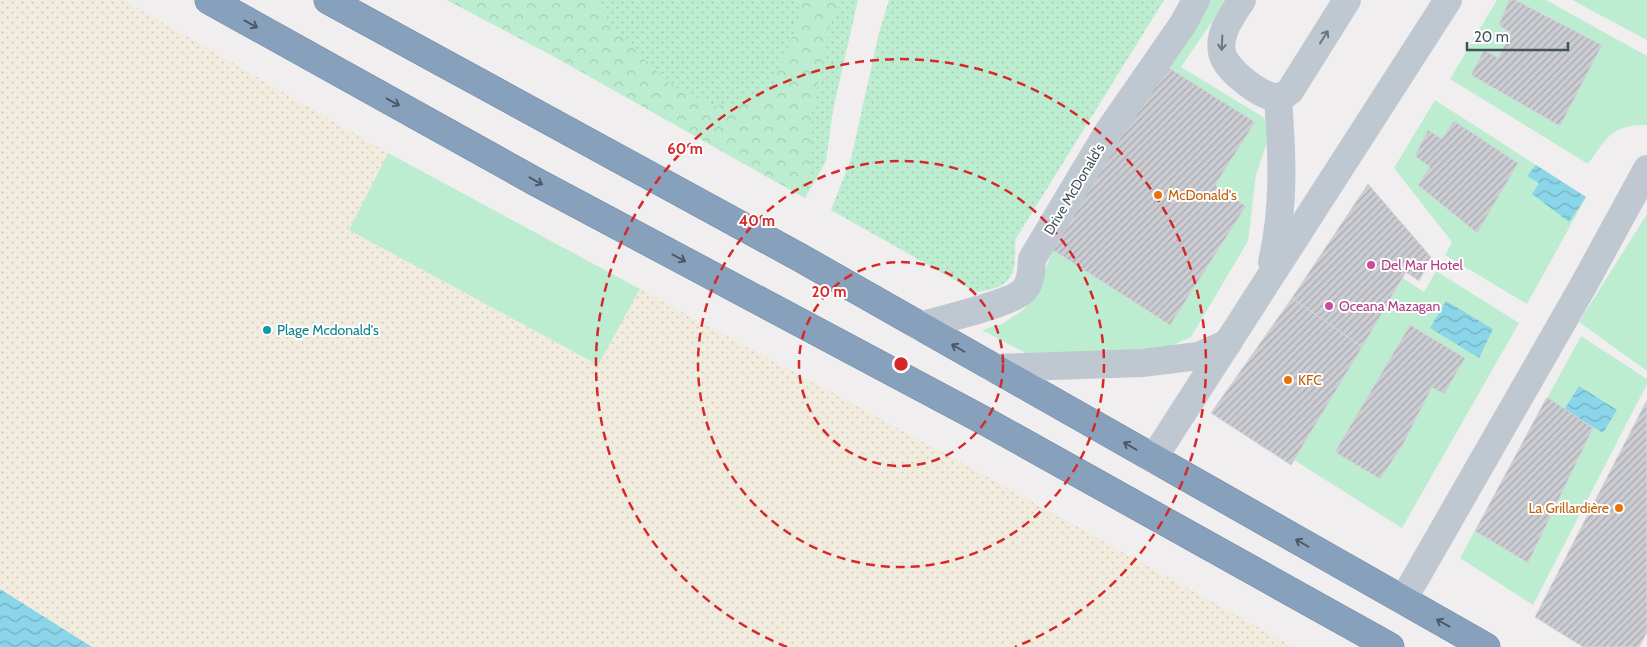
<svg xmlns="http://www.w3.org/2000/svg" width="1647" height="647" viewBox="0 0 1647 647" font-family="Cabin,sans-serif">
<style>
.grass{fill:url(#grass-dots)}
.forest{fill:url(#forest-crowns)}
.sand{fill:url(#sand-dots)}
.garden{fill:#bdedd0}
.water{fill:url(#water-waves)}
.building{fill:url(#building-hatch);stroke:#d2d4d9}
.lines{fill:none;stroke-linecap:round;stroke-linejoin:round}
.highway-casing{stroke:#728ba7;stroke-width:29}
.minor{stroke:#bfc8d0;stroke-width:28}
.highway{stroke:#87a0bc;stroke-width:28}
.oneway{stroke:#4d5965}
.oneway2{stroke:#6b757e}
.ring{fill:none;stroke:#d62828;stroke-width:2.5;stroke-dasharray:9 6}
.food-dot{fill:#e8710a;stroke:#fff;stroke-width:2}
.hotel-dot{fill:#d1479c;stroke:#fff;stroke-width:2}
.culture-dot{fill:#0f9aa8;stroke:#fff;stroke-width:2}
.labels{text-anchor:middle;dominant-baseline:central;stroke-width:4;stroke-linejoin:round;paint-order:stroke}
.street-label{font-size:14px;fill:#47515b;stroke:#fff}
.food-label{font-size:14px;fill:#c56008;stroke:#fff;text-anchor:start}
.hotel-label{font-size:14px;fill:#b23c85;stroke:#fff;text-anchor:start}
.culture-label{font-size:14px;fill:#0d838f;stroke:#fff;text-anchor:start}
.centre{fill:#d62828;stroke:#fff;stroke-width:2.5}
.ring-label{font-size:15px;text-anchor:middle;font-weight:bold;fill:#d62828;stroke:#fff;stroke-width:4;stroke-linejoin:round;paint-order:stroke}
</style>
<defs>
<pattern id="grass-dots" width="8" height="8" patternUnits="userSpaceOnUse" patternTransform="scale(1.25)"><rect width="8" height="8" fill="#bdedd0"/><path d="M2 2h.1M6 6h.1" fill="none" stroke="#a4cdb5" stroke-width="1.8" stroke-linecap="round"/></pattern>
<pattern id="forest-crowns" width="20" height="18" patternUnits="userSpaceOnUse" patternTransform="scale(1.25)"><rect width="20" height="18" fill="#bdedd0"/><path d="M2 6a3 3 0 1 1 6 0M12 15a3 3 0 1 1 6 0" fill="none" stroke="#a4cdb5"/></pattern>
<pattern id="sand-dots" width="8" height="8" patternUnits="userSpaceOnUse" patternTransform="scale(1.25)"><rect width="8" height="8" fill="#f2ecdf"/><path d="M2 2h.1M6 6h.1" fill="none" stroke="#d1ccc2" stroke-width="1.8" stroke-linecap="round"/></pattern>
<pattern id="water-waves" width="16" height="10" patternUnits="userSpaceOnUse" patternTransform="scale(1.25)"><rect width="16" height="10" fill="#8bd5e9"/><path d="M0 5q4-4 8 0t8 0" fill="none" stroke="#73afc0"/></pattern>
<pattern id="building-hatch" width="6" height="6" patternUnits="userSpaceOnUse" patternTransform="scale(1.25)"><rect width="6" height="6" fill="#cbcdd3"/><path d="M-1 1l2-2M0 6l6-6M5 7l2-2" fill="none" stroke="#a7a9ae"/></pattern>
</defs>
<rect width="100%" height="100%" fill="#f0eeee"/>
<g class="grass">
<polygon points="447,0 858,0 833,110 826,161 805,198 555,57"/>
<path d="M 889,0 L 1164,0 L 1015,240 C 1016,275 1014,287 976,292 L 831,210 L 851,159 L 879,33 Z"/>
</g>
<polygon class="forest" points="447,0 598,0 609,25 670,84 712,106 750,102 772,86 798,23 801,0 841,0 830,27 812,113 811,156 805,198 555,57"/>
<polygon class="sand" points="0,0 124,0 388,153 349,230 597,365 640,289 955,459 1294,647 92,647 0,589"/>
<g class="garden">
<polygon points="1209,0 1227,0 1181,67 1263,117 1268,123 1266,145 1256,175 1248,241 1191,337 1173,345 1106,353 1029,355 982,330 1002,324 1023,310 1033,299 1053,250"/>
<path d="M 1497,0 L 1546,0 L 1647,56 L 1647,125 C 1612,124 1607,138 1588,164 L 1450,79 Z"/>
<polygon points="1572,0 1647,0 1647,40"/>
<polygon points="1435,100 1586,197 1527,304 1445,255 1452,242 1394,168"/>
<polygon points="388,153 640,289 598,365 349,230"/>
<polygon points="1647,214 1647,371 1579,322"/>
<polygon points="1436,271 1519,323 1402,528 1294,460 1403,278 1424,292"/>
<polygon points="1581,336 1647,379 1647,384 1533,605 1460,558"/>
</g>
<g class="water">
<polygon points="1536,165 1586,197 1569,222 1532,194 1539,183 1527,176"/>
<polygon points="1446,301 1493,329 1479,358 1430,328"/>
<polygon points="1579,386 1617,410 1603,433 1564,410"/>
<polygon points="0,589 92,647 0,647"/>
</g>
<g class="building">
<polygon points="1509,0 1515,0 1602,45 1560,126 1471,75 1484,50 1498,58 1511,33 1499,25"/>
<polygon points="1164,65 1255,122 1215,185 1246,206 1170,325 1053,250"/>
<polygon points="1454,121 1518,163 1477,233 1418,185 1430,167 1415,156 1428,130 1442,139"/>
<polygon points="1368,184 1431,257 1419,281 1406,272 1362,347 1292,298"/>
<polygon points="1292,298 1362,347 1291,465 1211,413"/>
<polygon points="1410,325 1465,358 1444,394 1432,387 1402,446 1380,479 1335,452"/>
<polygon points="1547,397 1593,428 1528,563 1475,531"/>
<polygon points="1647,400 1647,632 1639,647 1583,647 1535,617"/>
</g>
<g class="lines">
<defs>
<g id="highway">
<polyline points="209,0 538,183 983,420 1390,647"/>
<polyline points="328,0 799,257 1486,647"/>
</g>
</defs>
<use href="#highway" class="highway-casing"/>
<g class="minor">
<path d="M 1242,0 C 1232,16 1218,33 1222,52 C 1224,68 1260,97 1276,97 C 1282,97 1286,94 1290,91 L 1347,0"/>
<path d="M 1272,262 C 1285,206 1282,154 1278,98"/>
<path d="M 919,326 C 940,320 1015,303 1025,289 C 1032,280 1031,269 1032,259 L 1108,132 L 1183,24 L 1196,0"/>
<polyline points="993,368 1142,363 1198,356 1228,343"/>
<polyline points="1153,459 1448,0"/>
<polyline points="1403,600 1582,288 1647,169"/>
</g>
<use href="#highway" class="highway"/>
</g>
<defs><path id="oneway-shaft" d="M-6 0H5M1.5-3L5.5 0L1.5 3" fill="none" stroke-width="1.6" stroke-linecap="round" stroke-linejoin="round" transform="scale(1.25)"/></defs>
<g class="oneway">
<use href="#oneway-shaft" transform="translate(251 24) rotate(29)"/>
<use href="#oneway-shaft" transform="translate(393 102) rotate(29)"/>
<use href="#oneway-shaft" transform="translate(536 181) rotate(29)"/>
<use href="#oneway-shaft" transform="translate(679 258) rotate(28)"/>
<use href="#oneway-shaft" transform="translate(958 348) rotate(-150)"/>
<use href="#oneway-shaft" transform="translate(1130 446) rotate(-150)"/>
<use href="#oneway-shaft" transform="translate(1302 543) rotate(-150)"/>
<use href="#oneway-shaft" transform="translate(1443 623) rotate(-151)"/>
</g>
<g class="oneway2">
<use href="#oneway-shaft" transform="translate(1324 37) rotate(-58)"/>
<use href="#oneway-shaft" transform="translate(1222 43) rotate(93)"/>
</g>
<g class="ring">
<circle cx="901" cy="364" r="102"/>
<circle cx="901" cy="364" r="203"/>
<path d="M787 647A305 305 0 1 1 1015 647"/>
</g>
<g class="food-dot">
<circle cx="1158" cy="195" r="5"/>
<circle cx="1288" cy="380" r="5"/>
<circle cx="1619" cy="508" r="5"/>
</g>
<g class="hotel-dot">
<circle cx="1371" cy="265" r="5"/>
<circle cx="1329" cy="306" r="5"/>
</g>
<circle class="culture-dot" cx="267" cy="330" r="5"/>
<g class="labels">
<g class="street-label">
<text transform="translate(1074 189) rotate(-59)">Drive McDonald's</text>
</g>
<g class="food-label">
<text x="1168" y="195">McDonald's</text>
<text x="1298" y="380">KFC</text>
<text x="1609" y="508" text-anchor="end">La Grillardière</text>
</g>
<g class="hotel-label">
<text x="1381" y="265">Del Mar Hotel</text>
<text x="1339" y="306">Oceana Mazagan</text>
</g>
<g class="culture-label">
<text x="277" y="330">Plage Mcdonald's</text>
</g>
</g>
<circle cx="901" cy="364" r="8" class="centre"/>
<g class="ring-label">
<text x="685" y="154">60 m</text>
<text x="757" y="226">40 m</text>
<text x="829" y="297">20 m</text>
</g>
<path d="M1467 42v8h101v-8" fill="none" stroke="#47515b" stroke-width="2.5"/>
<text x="1474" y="42" font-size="15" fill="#47515b" stroke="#ffffff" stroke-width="4" paint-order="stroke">20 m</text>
</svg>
